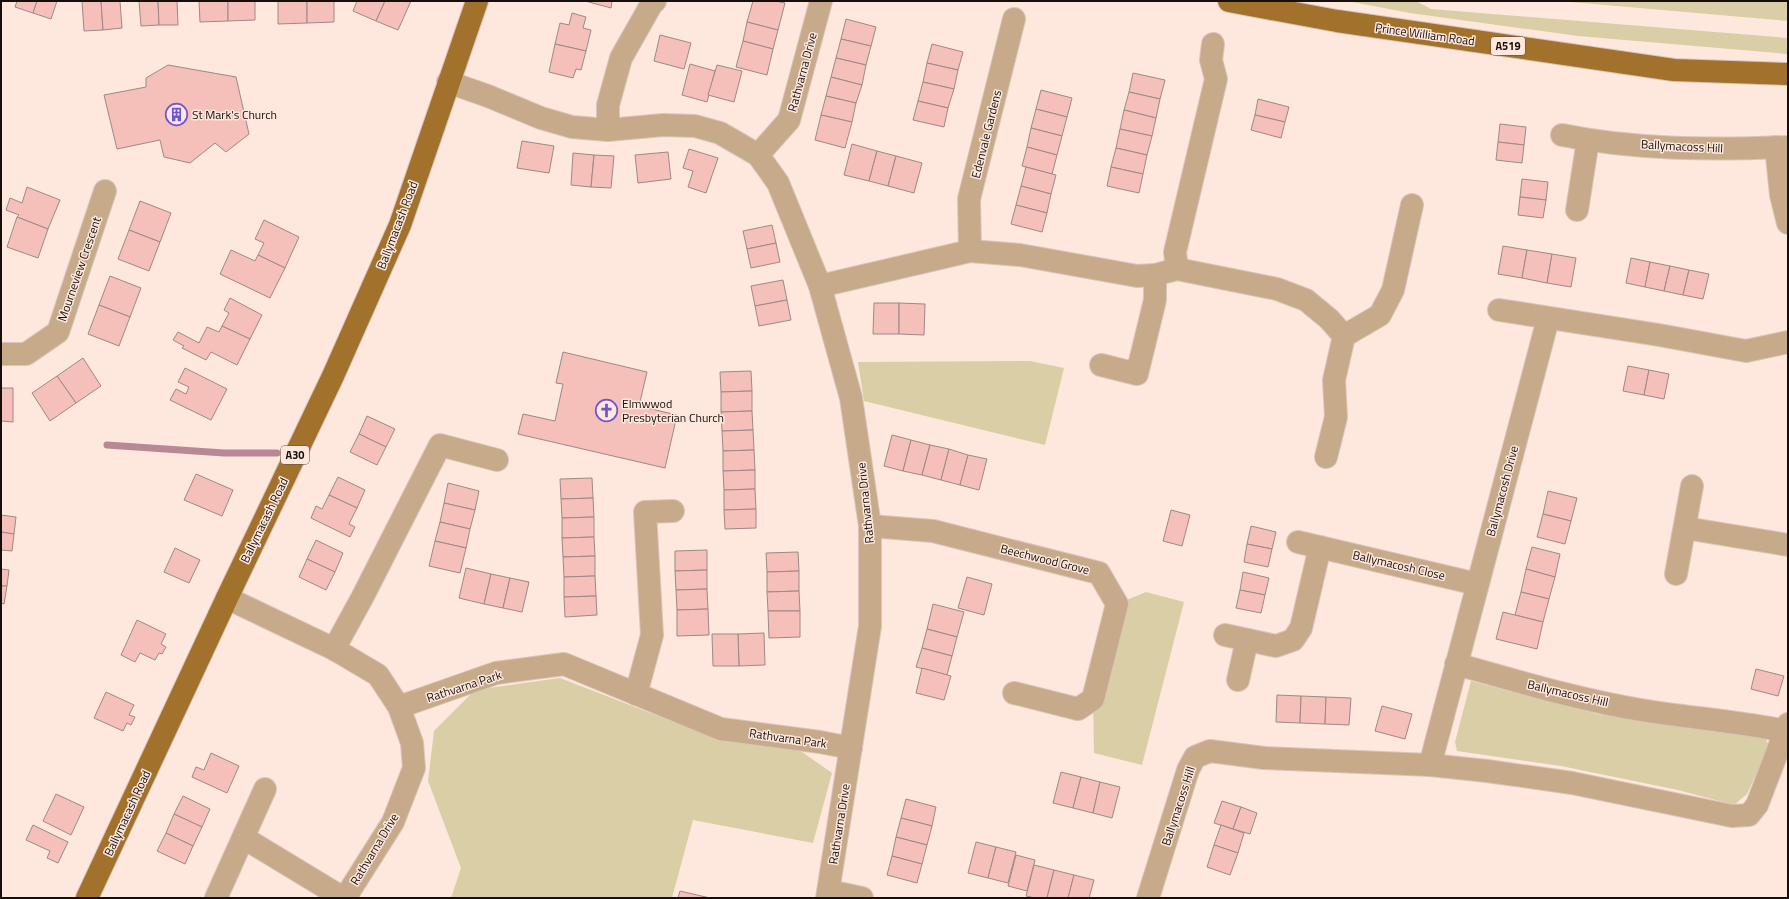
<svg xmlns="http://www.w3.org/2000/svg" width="1789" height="899" viewBox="0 0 1789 899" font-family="'Titillium Web',sans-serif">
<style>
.green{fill:#d9cea5}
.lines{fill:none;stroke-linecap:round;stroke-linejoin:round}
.stream{stroke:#b98896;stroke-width:7}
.building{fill:#f5bfba;stroke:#9f8886}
.minor-casing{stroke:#d9c5bb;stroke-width:24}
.major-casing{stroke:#d9c5bb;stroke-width:24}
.minor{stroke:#c6aa8a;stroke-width:22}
.major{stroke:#a2712c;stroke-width:22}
.labels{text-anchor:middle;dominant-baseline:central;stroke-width:3;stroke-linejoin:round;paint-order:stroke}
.shield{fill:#fee8dd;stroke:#5b4f49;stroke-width:1}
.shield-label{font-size:11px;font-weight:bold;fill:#150e0a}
.street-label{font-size:12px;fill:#150e0a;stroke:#fee8dd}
.poi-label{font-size:12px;fill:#150e0a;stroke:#fee8dd;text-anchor:start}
</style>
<rect width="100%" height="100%" fill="#fee8dd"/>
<g class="green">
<polygon points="1347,1 1416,1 1431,9 1788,38 1788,54 1578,36 1410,13"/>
<polygon points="1559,1 1788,1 1788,21"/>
<polygon points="1030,361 1064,368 1045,445 864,401 858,362"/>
<polygon points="1146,592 1184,602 1142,765 1094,753 1093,699 1117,604"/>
<polygon points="560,678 723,741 795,747 832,773 813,843 693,820 672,898 451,898 461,868 428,781 434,731 475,690"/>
<polygon points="1471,681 1597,714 1765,737 1769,746 1747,794 1734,805 1678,790 1561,766 1457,751 1455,742"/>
</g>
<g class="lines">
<polyline class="stream" points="107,445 224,453 277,453"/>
</g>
<g class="building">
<polygon points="17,1 37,1 33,13 15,7"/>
<polygon points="37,1 57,1 51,19 33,13"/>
<polygon points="82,1 101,1 103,30 84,31"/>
<polygon points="101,1 120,1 122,28 103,30"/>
<polygon points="139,1 158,1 159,25 141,26"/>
<polygon points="158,1 177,1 178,25 159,25"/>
<polygon points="199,1 228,1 228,21 200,22"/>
<polygon points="228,1 255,1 255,20 228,21"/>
<polygon points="278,1 307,1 307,23 278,24"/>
<polygon points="307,1 334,1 334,22 307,23"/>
<polygon points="357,1 385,1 376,21 353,11"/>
<polygon points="385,1 411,1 398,30 376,21"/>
<polygon points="585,1 612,1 611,8"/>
<polygon points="753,1 775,1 785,3 778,30 747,22"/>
<polygon points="572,13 586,17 583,28 591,30 586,51 555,44 560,23 569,25"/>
<polygon points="846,19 876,27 871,46 841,39"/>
<polygon points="747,22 778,30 773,49 743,41"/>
<polygon points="660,35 691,43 684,69 654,61"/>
<polygon points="841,39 871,46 866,65 836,58"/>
<polygon points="743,41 773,49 767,75 736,67"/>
<polygon points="555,44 586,51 581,70 576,69 573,78 549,72"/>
<polygon points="932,44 963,52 958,70 927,63"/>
<polygon points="836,58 866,65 862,85 831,77"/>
<polygon points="927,63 958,70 954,89 923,82"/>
<polygon points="690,64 715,71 707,102 682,95"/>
<polygon points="168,65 236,77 249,134 226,152 215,143 190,163 164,157 160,140 117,149 104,95 146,87 146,78"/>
<polygon points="717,65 742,71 734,102 708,95"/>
<polygon points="1133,73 1165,80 1160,99 1129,92"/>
<polygon points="831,77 862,85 856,103 826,96"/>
<polygon points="923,82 954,89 948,108 918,101"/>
<polygon points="1041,90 1072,98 1067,117 1036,109"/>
<polygon points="1129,92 1160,99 1156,118 1124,110"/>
<polygon points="826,96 856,103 852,122 821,115"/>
<polygon points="1258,99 1289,107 1285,122 1255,115"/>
<polygon points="918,101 948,108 944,127 913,120"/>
<polygon points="1036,109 1067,117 1062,136 1031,128"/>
<polygon points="1124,110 1156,118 1152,136 1120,129"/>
<polygon points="821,115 852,122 845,148 815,140"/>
<polygon points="1255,115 1285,122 1281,138 1251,130"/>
<polygon points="1500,124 1526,127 1524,145 1498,142"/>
<polygon points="1031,128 1062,136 1057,155 1027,147"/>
<polygon points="1120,129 1152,136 1147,155 1116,148"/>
<polygon points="522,141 554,146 549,173 517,168"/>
<polygon points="1498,142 1524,145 1522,163 1496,160"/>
<polygon points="852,144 877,151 869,181 844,175"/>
<polygon points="1027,147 1057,155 1052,174 1022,166"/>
<polygon points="1116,148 1147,155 1143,174 1111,167"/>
<polygon points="689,149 718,158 706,193 688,187 693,171 683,168"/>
<polygon points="877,151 896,156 888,186 869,181"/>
<polygon points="668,152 671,179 638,183 635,155"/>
<polygon points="573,153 594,155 591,187 571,185"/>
<polygon points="594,155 614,156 611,188 591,187"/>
<polygon points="896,156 922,163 914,193 888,186"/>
<polygon points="1026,167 1056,175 1051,194 1021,186"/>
<polygon points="1111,167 1143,174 1139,193 1107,186"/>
<polygon points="1522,179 1548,182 1546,200 1520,197"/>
<polygon points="1021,186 1051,194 1047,213 1016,205"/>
<polygon points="27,187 60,200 48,229 17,217 19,215 6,210 10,198 22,203"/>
<polygon points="1520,197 1546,200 1543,218 1518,215"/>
<polygon points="140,201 171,213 160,242 129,230"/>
<polygon points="1016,205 1047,213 1042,232 1011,224"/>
<polygon points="17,217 48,229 38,258 7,247"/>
<polygon points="264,220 299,237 285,268 258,255 264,243 255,239"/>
<polygon points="772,225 776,243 747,249 743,231"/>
<polygon points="129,230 160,242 149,271 118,259"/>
<polygon points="776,243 780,262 751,268 747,249"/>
<polygon points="1503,246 1527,250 1522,278 1498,274"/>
<polygon points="231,250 255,261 258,255 285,268 270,298 220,274"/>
<polygon points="1527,250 1552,254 1547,283 1522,278"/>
<polygon points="1552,254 1576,258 1571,287 1547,283"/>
<polygon points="1631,258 1650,262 1645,287 1626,283"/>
<polygon points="1650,262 1670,266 1664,291 1645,287"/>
<polygon points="1670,266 1689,270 1683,295 1664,291"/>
<polygon points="1689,270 1709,274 1703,299 1683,295"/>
<polygon points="110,276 141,288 130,317 99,305"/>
<polygon points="783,280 787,300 755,306 751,286"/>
<polygon points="230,298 262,315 250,339 222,326 229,313 224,310"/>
<polygon points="787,300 791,320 759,326 755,306"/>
<polygon points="874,303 899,303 899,334 873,334"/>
<polygon points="899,303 925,304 924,335 899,334"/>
<polygon points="99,305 130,317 119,346 88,334"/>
<polygon points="222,326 250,339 237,365 211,352 206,360 182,348 184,346 173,340 178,332 199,343 207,327 219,332"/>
<polygon points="563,352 647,372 639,406 677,415 665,468 518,434 523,414 555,421 563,384 556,383"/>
<polygon points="83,358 101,386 76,403 57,376"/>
<polygon points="1628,366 1649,370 1644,395 1623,391"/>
<polygon points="185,368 227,389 211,420 170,400 176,389 186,394 189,387 178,382"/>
<polygon points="1649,370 1669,374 1664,399 1644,395"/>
<polygon points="751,371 752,391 721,392 720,372"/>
<polygon points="57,376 76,403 50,421 32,393"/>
<polygon points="1,388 13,388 13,422 1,421"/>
<polygon points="752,391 752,411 721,412 721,392"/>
<polygon points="752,411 753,430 722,431 721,412"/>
<polygon points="367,416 395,429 386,447 359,434"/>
<polygon points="753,430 754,450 723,451 722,431"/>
<polygon points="359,434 386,447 377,465 350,452"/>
<polygon points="892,435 911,440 903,471 884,466"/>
<polygon points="911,440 930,445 922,475 903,471"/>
<polygon points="930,445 949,449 941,480 922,475"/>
<polygon points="949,449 968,455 960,485 941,480"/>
<polygon points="754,450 755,470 723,471 723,451"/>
<polygon points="968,455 987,459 979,490 960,485"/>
<polygon points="755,470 755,489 724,490 723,471"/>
<polygon points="196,474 233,490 222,516 184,500"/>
<polygon points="338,477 365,490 357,508 329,495"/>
<polygon points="592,478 593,498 561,499 560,479"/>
<polygon points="448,483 479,491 475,510 444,503"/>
<polygon points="755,489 756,509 724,510 724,490"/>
<polygon points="1548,491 1577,498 1571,521 1543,514"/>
<polygon points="329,495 357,508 349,524 355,527 350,537 311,518 316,506 322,509"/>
<polygon points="593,498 594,517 562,518 561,499"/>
<polygon points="444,503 475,510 470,529 440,522"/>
<polygon points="756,509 756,528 725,529 724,510"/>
<polygon points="1171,510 1190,515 1182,546 1163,541"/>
<polygon points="1543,514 1571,521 1565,544 1537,537"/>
<polygon points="1,515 16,517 14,534 1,532"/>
<polygon points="594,517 594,537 562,538 562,518"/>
<polygon points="440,522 470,529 466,548 435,541"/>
<polygon points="1251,526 1276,532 1272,549 1247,544"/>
<polygon points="1,532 14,534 12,551 1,550"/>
<polygon points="594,537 595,556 563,557 562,538"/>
<polygon points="316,540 343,553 335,572 307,559"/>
<polygon points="435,541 466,548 460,573 429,566"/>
<polygon points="1247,544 1272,549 1268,567 1244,562"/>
<polygon points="1532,547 1560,554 1555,577 1526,569"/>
<polygon points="175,548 200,560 189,583 164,572"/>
<polygon points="707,550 707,570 675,571 675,551"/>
<polygon points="798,552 799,571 767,572 766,553"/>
<polygon points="595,556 595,576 564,577 563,557"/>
<polygon points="307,559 335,572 326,590 299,577"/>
<polygon points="466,568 491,574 484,604 459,598"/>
<polygon points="1,569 9,570 7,586 1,586"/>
<polygon points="1526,569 1555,577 1549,599 1521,592"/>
<polygon points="707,570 707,589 676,590 675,571"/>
<polygon points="799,571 799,591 767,592 767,572"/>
<polygon points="1243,572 1269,578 1265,595 1240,590"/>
<polygon points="491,574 510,578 503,608 484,604"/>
<polygon points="595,576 596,596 564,597 564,577"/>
<polygon points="967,577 992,584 984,615 958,608"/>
<polygon points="510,578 529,582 522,612 503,608"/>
<polygon points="1,586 7,586 4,604 1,603"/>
<polygon points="707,589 708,609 677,610 676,590"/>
<polygon points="1240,590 1265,595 1261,613 1236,608"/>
<polygon points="799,591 800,611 768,611 767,592"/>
<polygon points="1521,592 1549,599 1543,622 1515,615"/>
<polygon points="596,596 597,615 565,617 564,597"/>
<polygon points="933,604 964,612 957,637 927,629"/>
<polygon points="708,609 709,635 677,636 677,610"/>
<polygon points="768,611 800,611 800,637 769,638"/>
<polygon points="1503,612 1543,622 1537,649 1496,639"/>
<polygon points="137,620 166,634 161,644 166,647 162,654 159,653 155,660 140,653 135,662 121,655"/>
<polygon points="927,629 957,637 952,656 922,648"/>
<polygon points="764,633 765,665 739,666 738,634"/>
<polygon points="712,634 738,634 739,666 713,666"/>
<polygon points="922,648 952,656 947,675 916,667"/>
<polygon points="922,668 951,676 944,700 916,693"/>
<polygon points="1756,669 1784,676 1778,696 1751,689"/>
<polygon points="106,692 134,705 129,715 135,717 131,725 127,723 123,731 94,718"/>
<polygon points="1277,695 1301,696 1300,723 1276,722"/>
<polygon points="1301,696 1326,697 1325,724 1300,723"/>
<polygon points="1326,697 1351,698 1349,725 1325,724"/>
<polygon points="1382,706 1412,714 1405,739 1375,731"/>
<polygon points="211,753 239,766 227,793 192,777 196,767 204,770"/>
<polygon points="1061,772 1081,777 1073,808 1053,803"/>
<polygon points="1081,777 1100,782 1093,813 1073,808"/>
<polygon points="1100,782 1120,787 1112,818 1093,813"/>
<polygon points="56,794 84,807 71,835 43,821"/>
<polygon points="183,796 210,809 202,827 174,814"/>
<polygon points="906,799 936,807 932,826 901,818"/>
<polygon points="1222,801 1241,807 1233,829 1214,823"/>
<polygon points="1241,807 1257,813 1250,834 1233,829"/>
<polygon points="174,814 202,827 193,846 166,833"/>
<polygon points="901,818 932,826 927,845 896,837"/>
<polygon points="33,825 68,842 58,863 47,858 50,851 26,840"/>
<polygon points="1221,825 1244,833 1238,853 1214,845"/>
<polygon points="166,833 193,846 185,864 157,851"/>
<polygon points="896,837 927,845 922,864 892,856"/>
<polygon points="976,842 996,847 988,878 968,873"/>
<polygon points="1214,845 1238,853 1230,875 1207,867"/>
<polygon points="996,847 1016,852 1008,883 988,878"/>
<polygon points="1016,855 1035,860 1027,891 1008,886"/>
<polygon points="892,856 922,864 917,883 887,875"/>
<polygon points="1034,865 1054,870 1047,898 1035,898 1026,896"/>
<polygon points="1054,870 1074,875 1068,898 1047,898"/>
<polygon points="1074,875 1094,880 1089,898 1068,898"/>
<polygon points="680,891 710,898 678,898"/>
</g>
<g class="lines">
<defs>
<g id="minor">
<polyline points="448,82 488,96 541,118 572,127 608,130 663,125 695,126 720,133 758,155 778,183 820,286 851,398 870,526 870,626 827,898"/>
<polyline points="608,130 608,105 621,58 651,5 655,1"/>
<path d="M 1562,135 C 1636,150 1713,150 1788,147"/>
<polyline points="1776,147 1781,195 1788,223"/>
<polyline points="758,155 789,120 821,1"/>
<polyline points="1577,210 1588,140"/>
<polyline points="970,251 969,199 1014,19"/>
<polyline points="1177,269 1175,252 1216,79 1211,60 1213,44"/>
<polyline points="820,286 970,251 1020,255 1137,276 1155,275 1177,269 1277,289 1306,300 1329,319 1344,336 1334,380 1336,417 1326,457"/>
<polyline points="1499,310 1659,335 1746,351 1788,342"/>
<polyline points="1344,336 1380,315 1393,290 1412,205"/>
<polyline points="1,354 26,354 58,332 105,191"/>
<polyline points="1101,365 1137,374 1155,300 1155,275"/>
<polyline points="870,526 933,531 1099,573 1117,604 1093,699 1078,709 1014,693"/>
<polyline points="1685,528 1788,545"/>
<polyline points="1298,542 1477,584"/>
<polyline points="1676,574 1692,486"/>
<polyline points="227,598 334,649 378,675 399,707 496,673 564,664 721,729 820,742 851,748"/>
<polyline points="1225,635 1276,646 1293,640 1301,628 1320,547"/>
<polyline points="334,649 362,598 440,445 497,460"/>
<path d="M 1456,664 C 1517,681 1579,700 1641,710 C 1689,718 1738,721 1785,731"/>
<polyline points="1238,680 1247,640"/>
<polyline points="636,694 652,635 645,512 673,511"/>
<polyline points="1430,765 1548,319"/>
<polyline points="244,838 343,898"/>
<polyline points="829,891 862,898"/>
<polyline points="216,898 265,789"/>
<polyline points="345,898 393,822 414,768 412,743 399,707"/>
<polyline points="1148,898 1188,770 1195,757 1210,751 1264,758 1430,765 1487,771 1572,783 1732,816 1749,815 1757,805 1788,724"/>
</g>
<g id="major">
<polyline points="1229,1 1337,21 1674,70 1788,74"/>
<polyline points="87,898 227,598 333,376 400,225 477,1"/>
</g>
</defs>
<use href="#minor" class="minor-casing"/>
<use href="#major" class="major-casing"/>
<use href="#minor" class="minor"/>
<use href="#major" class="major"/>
</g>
<defs>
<symbol id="building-ring" viewBox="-11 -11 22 22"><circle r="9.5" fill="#fee8dd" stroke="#6e56d0" stroke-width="1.5"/><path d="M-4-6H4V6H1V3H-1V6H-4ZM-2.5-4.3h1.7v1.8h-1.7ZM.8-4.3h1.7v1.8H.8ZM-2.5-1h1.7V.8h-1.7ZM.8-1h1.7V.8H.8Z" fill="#6e56d0"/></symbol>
<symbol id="church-ring" viewBox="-11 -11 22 22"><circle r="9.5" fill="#fee8dd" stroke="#6e56d0" stroke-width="1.5"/><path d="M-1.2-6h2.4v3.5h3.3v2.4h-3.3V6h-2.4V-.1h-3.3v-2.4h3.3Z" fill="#6e56d0"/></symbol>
</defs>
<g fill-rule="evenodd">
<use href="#building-ring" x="164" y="102" width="25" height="25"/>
<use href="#church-ring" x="594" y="398" width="25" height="25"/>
</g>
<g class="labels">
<g class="shield">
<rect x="1491" y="37" width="34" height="18" rx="3"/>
<rect x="281" y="446" width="28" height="18" rx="3"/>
</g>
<g class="shield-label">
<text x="1508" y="46">A519</text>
<text x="295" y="455">A30</text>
</g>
<g class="street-label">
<text transform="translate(1425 34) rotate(8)">Prince William Road</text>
<text transform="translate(802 72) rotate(-75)">Rathvarna Drive</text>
<text transform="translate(986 134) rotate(-76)">Edenvale Gardens</text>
<text transform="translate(1682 146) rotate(3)">Ballymacoss Hill</text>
<text transform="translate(397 225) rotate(-69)">Ballymacash Road</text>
<text transform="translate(79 269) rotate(-71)">Mourneview Crescent</text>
<text transform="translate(1502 491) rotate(-75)">Ballymacosh Drive</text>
<text transform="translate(865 503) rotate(-96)">Rathvarna Drive</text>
<text transform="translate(264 520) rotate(-64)">Ballymacash Road</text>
<text transform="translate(1045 559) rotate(14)">Beechwood Grove</text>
<text transform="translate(1399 565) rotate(13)">Ballymacosh Close</text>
<text transform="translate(464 686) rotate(-18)">Rathvarna Park</text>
<text transform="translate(1568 693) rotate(13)">Ballymacoss Hill</text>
<text transform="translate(788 738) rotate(8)">Rathvarna Park</text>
<text transform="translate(1178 806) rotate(-72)">Ballymacoss Hill</text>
<text transform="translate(127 813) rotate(-65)">Ballymacash Road</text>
<text transform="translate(839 824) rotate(-81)">Rathvarna Drive</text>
<text transform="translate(374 849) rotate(-59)">Rathvarna Drive</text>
</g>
<g class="poi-label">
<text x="192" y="114">St Mark's Church</text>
<text x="622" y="403">Elmwwod<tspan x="622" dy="14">Presbyterian Church</tspan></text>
</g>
</g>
<rect width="1789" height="899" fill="none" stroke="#150e0a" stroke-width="4"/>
</svg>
